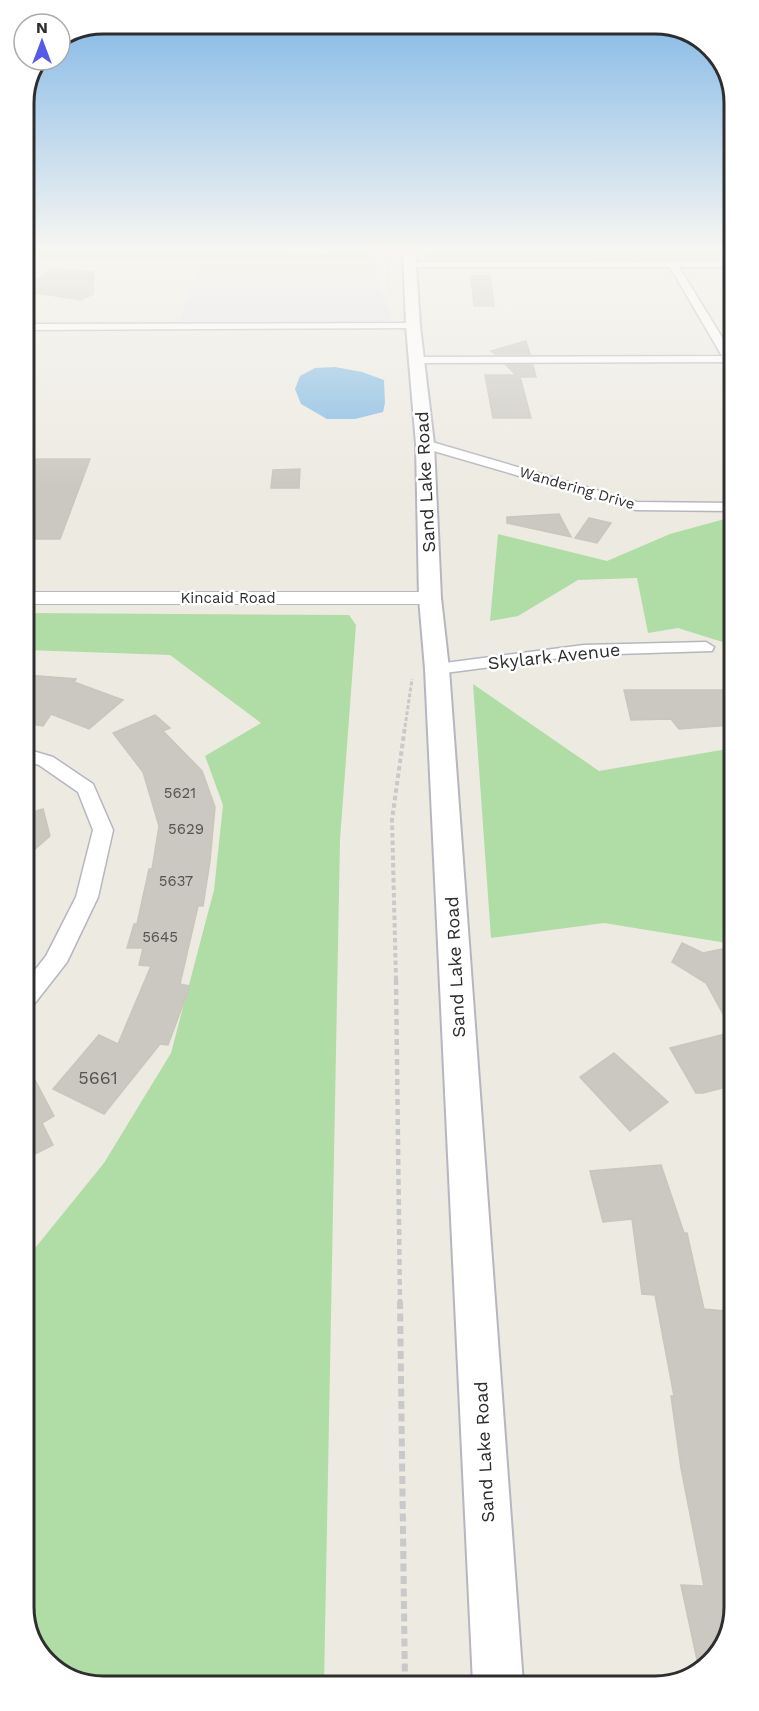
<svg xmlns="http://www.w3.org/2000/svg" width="759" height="1711" viewBox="0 0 759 1711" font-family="'Work Sans',sans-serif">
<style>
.industrial{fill:#e4e2e7}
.green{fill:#b0dda6}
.water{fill:#82bae3}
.building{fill:#cac8c0;stroke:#c9c6bc;stroke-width:1.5}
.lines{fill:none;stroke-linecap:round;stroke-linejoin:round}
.minor-casing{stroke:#b6b6c0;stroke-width:3}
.tertiary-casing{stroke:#b6b6c0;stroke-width:2}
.secondary-casing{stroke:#b6b6c0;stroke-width:4}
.path-far4{stroke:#c9c9c9;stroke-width:1.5;stroke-dasharray:2 1.5;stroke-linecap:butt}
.path-far3{stroke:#c9c9c9;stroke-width:3;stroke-dasharray:4 2;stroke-linecap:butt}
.path-far2{stroke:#c9c9c9;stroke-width:4;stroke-dasharray:4.5 3;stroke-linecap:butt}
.path-far1{stroke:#c9c9c9;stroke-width:4.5;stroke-dasharray:6 4;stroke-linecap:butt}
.path{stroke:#c9c9c9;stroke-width:6;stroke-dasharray:8 4.5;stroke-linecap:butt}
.minor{fill:#fff;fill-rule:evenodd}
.tertiary{fill:#fff;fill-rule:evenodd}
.secondary{fill:#fff;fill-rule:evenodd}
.labels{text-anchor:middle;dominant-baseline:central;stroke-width:5;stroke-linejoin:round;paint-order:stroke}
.far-street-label{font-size:15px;fill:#2e2e2e;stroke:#fff}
.number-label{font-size:15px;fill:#555452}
.street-label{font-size:18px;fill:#2e2e2e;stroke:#fff}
.near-number-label{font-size:18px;fill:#555452}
.rim{fill:none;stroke:#2e2e2e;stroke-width:3}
</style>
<rect width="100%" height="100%" fill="#edeae2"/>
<polygon class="industrial" points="199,262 373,263 378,285 391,314 389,321 180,321"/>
<g class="green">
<polygon points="25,250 253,250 330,254 331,250 369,250 370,260 25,260"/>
<polygon points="426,250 731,250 731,258 427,259"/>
<polygon points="732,517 732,645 678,628 648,633 637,578 578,580 518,616 490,621 498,534 607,561 670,534"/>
<polygon points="26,613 349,615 356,625 340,840 324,1685 98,1687 55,1670 28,1633 27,1258 104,1163 171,1053 214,890 223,805 205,756 261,723 170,655 26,650"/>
<polygon points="473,684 599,771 733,748 733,944 604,923 491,938"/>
</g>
<polygon class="water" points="335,367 362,372 384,380 385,403 383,412 355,419 327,419 301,404 295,389 300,376 315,368"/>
<g class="building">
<polygon points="53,269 94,272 93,294 81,300 30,292 30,284"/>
<polygon points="471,276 490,276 494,306 474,306"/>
<polygon points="526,341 530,354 495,354 491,351"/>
<polygon points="506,365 533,365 536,377 520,377 531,418 493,418 485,375 516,375"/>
<polygon points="39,459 90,459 60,539 25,539 25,460"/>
<polygon points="300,469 299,488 271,488 273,470"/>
<polygon points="559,514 571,537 507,523 507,517"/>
<polygon points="589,518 611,523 597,543 575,538"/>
<polygon points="26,675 76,679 74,682 123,700 89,729 51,714 43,726 26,723"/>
<polygon points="624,690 727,690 732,708 732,725 679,729 671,719 631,720"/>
<polygon points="155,715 170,728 163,731 202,771 215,807 210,861 203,906 198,906 180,984 190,986 168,1045 160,1044 104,1114 53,1089 99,1035 118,1044 151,966 139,965 143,948 127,948 134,924 137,924 149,869 152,869 159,826 143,772 113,733"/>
<polygon points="43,809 50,836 26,857 26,814"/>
<polygon points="682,943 703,953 722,949 733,952 734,1085 703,1093 696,1093 670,1048 733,1032 706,983 672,962"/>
<polygon points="614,1053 668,1102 630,1131 580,1077"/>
<polygon points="27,1065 54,1116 42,1123 53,1145 27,1158"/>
<polygon points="661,1165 684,1233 687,1233 704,1309 725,1311 734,1356 735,1608 721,1652 699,1669 681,1585 704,1586 681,1468 671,1396 674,1396 655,1295 642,1294 632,1219 603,1222 590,1171"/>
</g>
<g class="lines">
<defs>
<g id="minor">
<polygon points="731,261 731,267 679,267 731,352 731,362 417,363 411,360 417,357 722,356 670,267 410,267 407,266 407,262"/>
<polygon points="25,285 29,286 29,290 25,291"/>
<polygon points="413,323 417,324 417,328 25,330 25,324"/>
<polygon points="425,440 637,502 732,503 732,511 636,510 420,447 419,444"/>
<polygon points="706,642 714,647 712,651 584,655 437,674 431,673 428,669 431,665 437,664 584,645"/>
<polygon points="26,749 53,757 93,784 113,830 98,897 67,962 35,1003 27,1005 27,980 46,956 76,897 93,830 78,792 39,765 26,761"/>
</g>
<polygon id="tertiary" points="25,592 430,592 437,594 440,598 437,602 430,604 26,604"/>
<polygon id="secondary" points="403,250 415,250 420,326 434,444 441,598 449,669 523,1684 473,1684 425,669 419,598 416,444 406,326"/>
</defs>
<use href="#minor" class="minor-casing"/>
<use href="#tertiary" class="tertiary-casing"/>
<use href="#secondary" class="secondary-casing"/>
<polyline class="path-far4" points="388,250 388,287 392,295"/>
<polyline class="path-far3" points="405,727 412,679"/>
<polyline class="path-far2" points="396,980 392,820 405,726"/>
<polyline class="path-far1" points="396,979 400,1302"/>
<polyline class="path" points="400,1301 405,1685"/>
<use href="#minor" class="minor"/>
<use href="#tertiary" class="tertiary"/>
<use href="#secondary" class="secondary"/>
</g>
<linearGradient id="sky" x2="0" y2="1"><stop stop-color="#7fb6e6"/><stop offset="0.51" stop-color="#f7f6f2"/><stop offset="1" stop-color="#f7f6f2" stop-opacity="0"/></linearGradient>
<rect width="759" height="489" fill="url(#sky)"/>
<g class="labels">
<g class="far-street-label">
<text transform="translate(577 488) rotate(16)">Wandering Drive</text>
<text x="228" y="598">Kincaid Road</text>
</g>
<g class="number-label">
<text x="180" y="793">5621</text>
<text x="186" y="829">5629</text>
<text x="176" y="881">5637</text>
<text x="160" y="937">5645</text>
</g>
<g class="street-label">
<text transform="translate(425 482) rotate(-93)">Sand Lake Road</text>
<text transform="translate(554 656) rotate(-6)">Skylark Avenue</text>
<text transform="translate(455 967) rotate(-93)">Sand Lake Road</text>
<text transform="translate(484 1452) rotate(-93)">Sand Lake Road</text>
</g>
<g class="near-number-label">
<text x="98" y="1077">5661</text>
</g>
</g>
<path d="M0 0H759V1711H0ZM103 34H655A69 69 0 0 1 724 103V1607A69 69 0 0 1 655 1676H103A69 69 0 0 1 34 1607V103A69 69 0 0 1 103 34Z" fill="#fff" fill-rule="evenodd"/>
<path class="rim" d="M103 34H655A69 69 0 0 1 724 103V1607A69 69 0 0 1 655 1676H103A69 69 0 0 1 34 1607V103A69 69 0 0 1 103 34Z"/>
<g transform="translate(42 42)"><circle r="28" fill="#ffffff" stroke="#ababab" stroke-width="1.5"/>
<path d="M0-4.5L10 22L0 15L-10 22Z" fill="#565be7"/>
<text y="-9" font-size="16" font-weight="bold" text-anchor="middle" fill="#2e2e2e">N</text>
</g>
</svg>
